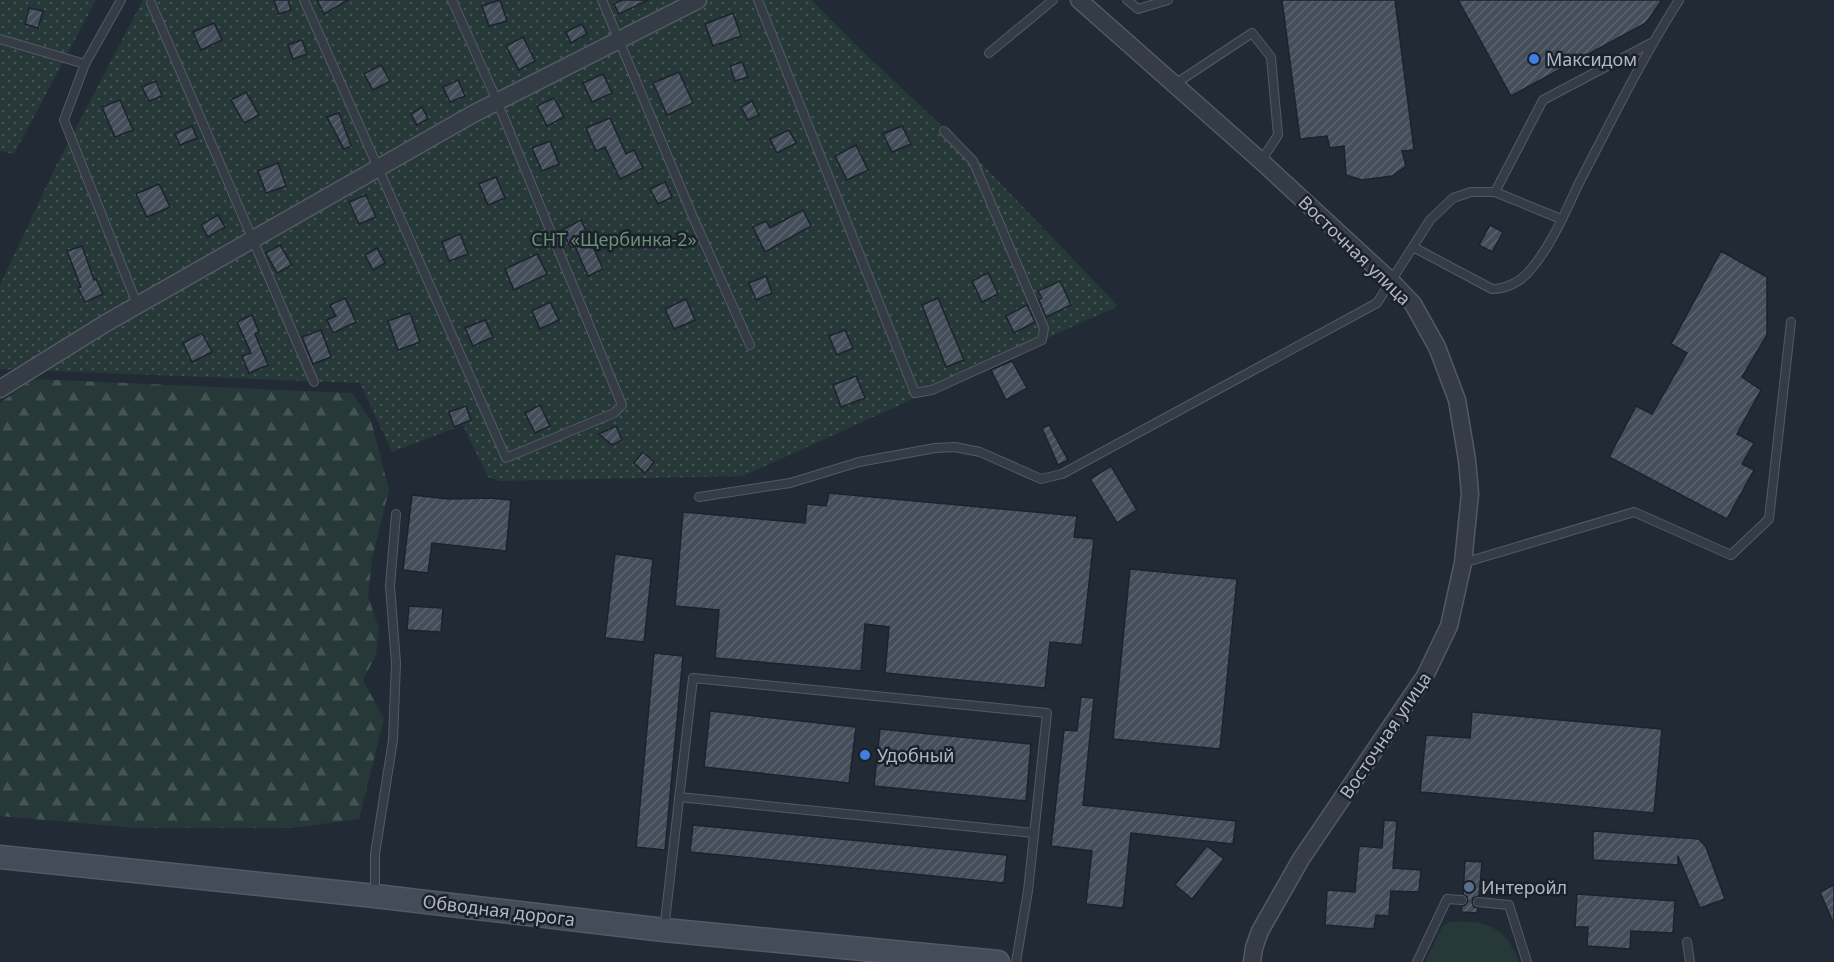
<svg xmlns="http://www.w3.org/2000/svg" width="1834" height="962" viewBox="0 0 1834 962" font-family="'Noto Sans',sans-serif">
<style>
.grass{fill:#273839}
.forest{fill:url(#forest-firs)}
.garden{fill:url(#garden-dots)}
.building{fill:url(#building-hatch);stroke:#1d232d;stroke-width:1.5}
.lines{fill:none;stroke-linecap:round;stroke-linejoin:round}
.service-casing{stroke:#535a64;stroke-width:10}
.minor-casing{stroke:#535a64;stroke-width:19}
.secondary-casing{stroke:#535a64;stroke-width:25}
.service{stroke:#363c46;stroke-width:8}
.minor{stroke:#363c46;stroke-width:16}
.secondary{stroke:#444b59;stroke-width:22}
.shop-dot{fill:#3f7fe0;stroke:#1b212b;stroke-width:2}
.service-dot{fill:#5c6f8a;stroke:#1b212b;stroke-width:2}
.labels{text-anchor:middle;dominant-baseline:central;stroke-width:5;stroke-linejoin:round;paint-order:stroke}
.poi-label{font-size:18px;fill:#b0b7c3;stroke:#1b212b;text-anchor:start}
.park-label{font-size:18px;fill:#6a9174;stroke:#1b212b}
.street-label{font-size:18px;fill:#b0b7c3;stroke:#1b212b}
</style>
<defs>
<pattern id="forest-firs" width="22" height="20" patternUnits="userSpaceOnUse" patternTransform="scale(1.5)"><rect width="22" height="20" fill="#273839"/><path d="M5 1l3.5 6h-7zM16 11l3.5 6h-7z" fill="#445354"/></pattern>
<pattern id="garden-dots" width="8" height="8" patternUnits="userSpaceOnUse" patternTransform="scale(1.5)"><rect width="8" height="8" fill="#273839"/><path d="M2 2h.1M6 6h.1" fill="none" stroke="#445354" stroke-width="1.8" stroke-linecap="round"/></pattern>
<pattern id="building-hatch" width="6" height="6" patternUnits="userSpaceOnUse" patternTransform="scale(1.5)"><rect width="6" height="6" fill="#444d5a"/><path d="M-1 1l2-2M0 6l6-6M5 7l2-2" fill="none" stroke="#5c6470"/></pattern>
</defs>
<rect width="100%" height="100%" fill="#222a36"/>
<path class="grass" d="M 1449,922 C 1484,919 1507,927 1519,962 L 1425,962 L 1442,927 Z"/>
<polygon class="forest" points="33,379 352,393 371,421 389,490 372,559 368,596 379,629 376,655 363,680 384,719 359,819 292,828 136,828 0,816 0,403"/>
<g class="garden">
<polygon points="0,0 96,0 14,154 0,151"/>
<polygon points="143,0 812,0 856,45 978,160 1118,306 743,476 500,481 488,477 463,425 392,452 360,383 0,369 0,285 56,166"/>
</g>
<g class="building">
<polygon points="274,0 288,0 291,10 279,14"/>
<polygon points="317,0 348,0 324,14"/>
<polygon points="500,0 507,21 489,26 482,6"/>
<polygon points="622,0 648,0 619,14 614,4"/>
<polygon points="1282,0 1395,0 1414,150 1402,151 1406,166 1392,176 1362,180 1346,175 1344,146 1330,148 1327,136 1300,139"/>
<polygon points="1458,0 1662,0 1646,23 1511,96"/>
<polygon points="29,8 43,11 38,28 25,24"/>
<polygon points="733,13 741,36 713,46 705,24"/>
<polygon points="214,23 222,40 201,50 193,32"/>
<polygon points="582,24 587,34 571,43 566,32"/>
<polygon points="523,37 535,61 519,70 506,46"/>
<polygon points="302,40 307,54 293,59 288,45"/>
<polygon points="742,62 748,77 735,81 730,66"/>
<polygon points="381,65 390,81 373,90 364,74"/>
<polygon points="679,72 693,103 667,115 653,83"/>
<polygon points="603,74 612,93 592,102 583,83"/>
<polygon points="458,80 465,96 450,102 443,87"/>
<polygon points="156,81 162,96 149,101 142,87"/>
<polygon points="246,92 259,115 244,123 231,100"/>
<polygon points="554,98 564,117 547,126 537,106"/>
<polygon points="120,100 133,130 115,137 102,107"/>
<polygon points="752,101 759,115 748,120 741,107"/>
<polygon points="422,107 428,119 417,125 411,114"/>
<polygon points="339,113 351,146 344,149 327,117"/>
<polygon points="610,118 626,154 634,150 643,168 620,179 605,147 596,151 586,128"/>
<polygon points="192,126 197,138 180,145 175,134"/>
<polygon points="902,126 911,144 892,152 883,134"/>
<polygon points="789,130 796,143 777,153 770,139"/>
<polygon points="550,141 559,164 542,171 532,148"/>
<polygon points="856,145 868,170 847,180 835,156"/>
<polygon points="278,163 286,186 266,193 258,171"/>
<polygon points="496,177 505,198 488,205 479,184"/>
<polygon points="665,182 672,197 658,204 650,189"/>
<polygon points="159,184 170,207 147,217 136,194"/>
<polygon points="366,195 376,217 359,224 349,202"/>
<polygon points="803,210 811,226 765,252 753,227 766,221 770,228"/>
<polygon points="218,215 225,227 208,237 201,225"/>
<polygon points="581,220 603,269 588,276 575,246 571,248 562,230"/>
<polygon points="1490,225 1503,232 1492,252 1479,245"/>
<polygon points="460,234 468,254 449,261 442,242"/>
<polygon points="280,245 292,265 277,273 266,253"/>
<polygon points="82,246 94,280 96,279 103,294 85,302 78,288 81,287 67,251"/>
<polygon points="377,248 385,263 373,270 365,255"/>
<polygon points="1721,251 1767,277 1767,335 1742,377 1761,390 1737,434 1754,443 1742,464 1754,470 1727,519 1609,457 1636,406 1652,414 1687,353 1671,344"/>
<polygon points="537,254 547,274 514,290 505,269"/>
<polygon points="988,273 998,294 982,302 972,281"/>
<polygon points="766,276 772,293 756,300 749,283"/>
<polygon points="1060,281 1071,305 1046,317 1039,300 1042,298 1038,291"/>
<polygon points="345,298 356,322 333,333 327,320 336,316 330,305"/>
<polygon points="938,298 964,360 946,367 922,305"/>
<polygon points="686,299 695,320 674,329 665,309"/>
<polygon points="550,302 559,320 540,329 532,311"/>
<polygon points="1027,305 1035,322 1014,333 1006,316"/>
<polygon points="410,313 420,342 398,350 388,321"/>
<polygon points="252,315 259,332 255,334 268,365 249,373 242,356 251,353 237,322"/>
<polygon points="485,320 493,337 473,346 465,328"/>
<polygon points="321,330 331,357 313,364 302,337"/>
<polygon points="845,330 853,348 837,355 829,336"/>
<polygon points="202,333 212,352 192,362 183,343"/>
<polygon points="1012,361 1027,388 1006,400 991,370"/>
<polygon points="856,376 865,398 841,407 833,385"/>
<polygon points="540,405 550,426 535,433 525,413"/>
<polygon points="466,406 471,420 454,427 449,412"/>
<polygon points="1049,425 1068,460 1058,465 1042,428"/>
<polygon points="616,426 622,440 612,445 599,434"/>
<polygon points="643,452 654,462 645,473 634,463"/>
<polygon points="1111,466 1137,510 1117,523 1090,479"/>
<polygon points="829,493 1077,516 1074,537 1094,539 1082,645 1050,642 1045,688 885,673 889,627 865,624 861,671 715,658 719,610 675,606 683,512 805,523 807,504 826,506"/>
<polygon points="412,495 449,499 490,498 511,500 506,551 432,543 428,573 403,570"/>
<polygon points="615,554 653,559 644,642 605,638"/>
<polygon points="1130,569 1237,579 1220,749 1113,739"/>
<polygon points="409,606 443,608 441,632 407,630"/>
<polygon points="654,653 683,656 665,850 636,847"/>
<polygon points="1081,697 1094,698 1083,805 1236,821 1233,844 1131,833 1123,908 1086,904 1092,851 1051,846 1064,730 1077,731"/>
<polygon points="710,711 856,727 849,783 704,767"/>
<polygon points="1472,712 1662,729 1654,813 1420,792 1426,735 1470,738"/>
<polygon points="880,729 1031,744 1026,801 874,786"/>
<polygon points="1384,820 1397,821 1393,868 1421,870 1419,892 1391,891 1389,916 1376,915 1374,929 1325,925 1327,890 1355,892 1359,846 1382,848"/>
<polygon points="693,825 1007,855 1004,883 690,852"/>
<polygon points="1593,831 1699,839 1706,847 1725,899 1700,908 1678,856 1678,865 1593,860"/>
<polygon points="1207,846 1224,859 1192,899 1175,885"/>
<polygon points="1465,861 1482,862 1479,896 1473,898 1472,902 1474,907 1478,908 1477,913 1461,912 1462,906 1465,905 1468,901 1467,897 1463,894"/>
<polygon points="1834,885 1834,925 1820,892"/>
<polygon points="1577,894 1675,901 1673,933 1631,931 1630,949 1587,946 1588,927 1575,927"/>
</g>
<g class="lines">
<defs>
<g id="service">
<polyline points="121,0 85,64 64,120 137,304"/>
<polyline points="304,0 506,458 614,413 622,405 497,101 452,0"/>
<polyline points="602,0 693,217 750,345"/>
<polyline points="758,0 915,393 932,390 1042,340 1044,328 973,161 944,131"/>
<polyline points="1127,0 1138,9 1168,0"/>
<polyline points="151,3 314,382"/>
<polyline points="0,39 85,64"/>
<polyline points="989,53 1053,0"/>
<polyline points="1175,84 1252,33 1271,57 1278,135 1261,161"/>
<polyline points="1495,192 1543,100 1651,43"/>
<path d="M 1413,247 L 1492,289 C 1507,289 1522,281 1531,269 C 1552,245 1566,210 1580,181 C 1612,120 1642,58 1679,0"/>
<polyline points="699,497 790,483 859,462 935,448 955,447 980,452 1041,479 1062,474 1377,303 1430,220 1453,198 1471,192 1495,192 1561,219"/>
<polyline points="1463,563 1634,512 1731,555 1769,519 1791,322"/>
<polyline points="679,797 1034,833"/>
<polyline points="375,896 375,854 393,740 396,663 390,586 396,514"/>
<polyline points="1478,902 1509,905 1527,962"/>
<polyline points="664,930 693,678 1047,713 1028,891 1016,962"/>
<polyline points="1687,942 1690,962"/>
<polyline points="1417,962 1447,899 1462,900"/>
</g>
<g id="minor">
<polyline points="1079,0 1261,161 1392,282 1413,304 1437,347 1457,400 1467,460 1470,494 1463,563 1449,626 1425,676 1301,859 1260,931 1254,948 1252,962"/>
<polyline points="0,389 106,323 473,114 698,0"/>
</g>
<polyline id="secondary" points="0,857 375,896 664,930 998,962"/>
</defs>
<use href="#service" class="service-casing"/>
<use href="#minor" class="minor-casing"/>
<use href="#secondary" class="secondary-casing"/>
<use href="#service" class="service"/>
<use href="#minor" class="minor"/>
<use href="#secondary" class="secondary"/>
</g>
<g class="shop-dot">
<circle cx="1534" cy="59" r="6"/>
<circle cx="865" cy="755" r="6"/>
</g>
<circle class="service-dot" cx="1469" cy="887" r="6"/>
<g class="labels">
<g class="poi-label">
<text x="1546" y="59">Максидом</text>
<text x="877" y="755">Удобный</text>
<text x="1481" y="887">Интеройл</text>
</g>
<g class="park-label">
<text x="614" y="239">СНТ «Щербинка-2»</text>
</g>
<g class="street-label">
<text transform="translate(1355 250) rotate(44)">Восточная улица</text>
<text transform="translate(1385 735) rotate(-56)">Восточная улица</text>
<text transform="translate(499 910) rotate(7)">Обводная дорога</text>
</g>
</g>
</svg>
